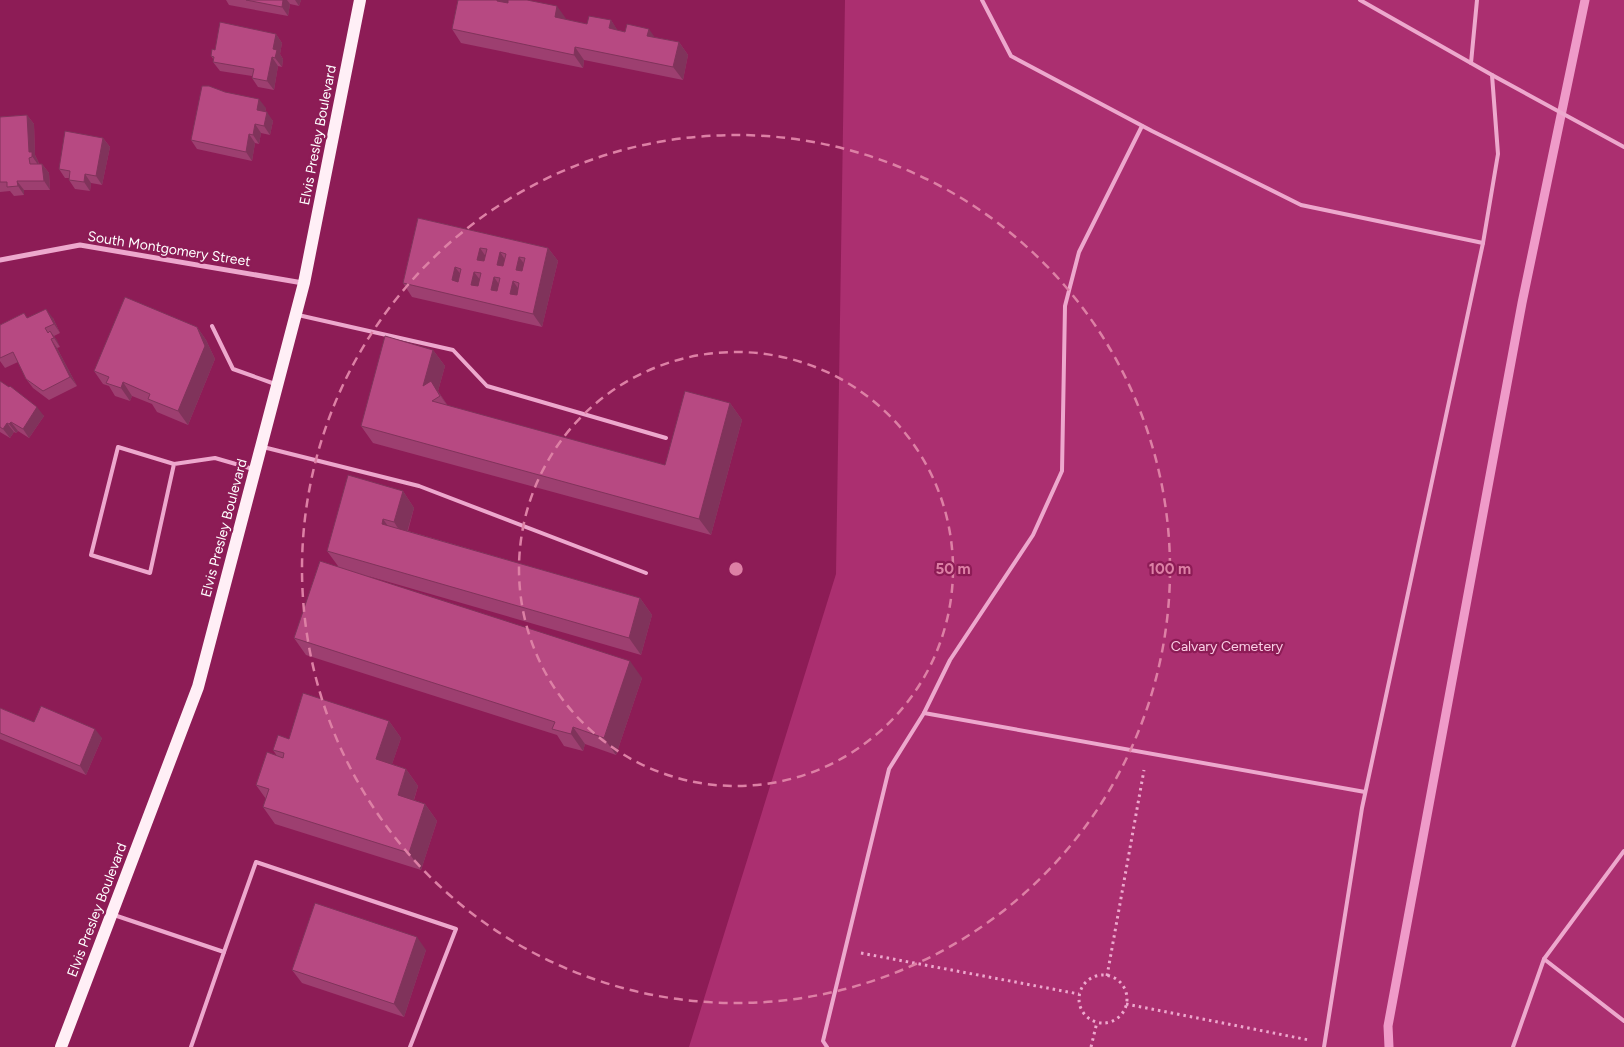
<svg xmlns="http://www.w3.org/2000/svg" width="1624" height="1047" viewBox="0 0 1624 1047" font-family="Figtree,sans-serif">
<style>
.green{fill:#ab2f70}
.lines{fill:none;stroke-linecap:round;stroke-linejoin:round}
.stream{stroke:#ef9bc9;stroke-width:9}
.path{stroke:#eda8cd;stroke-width:3;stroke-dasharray:2.5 4;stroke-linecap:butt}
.service{stroke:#eda8cd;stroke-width:4}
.minor{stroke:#eda8cd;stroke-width:5}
.primary{stroke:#ffeff6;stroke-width:12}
.wall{fill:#9d3f70}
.shaded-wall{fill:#80335b}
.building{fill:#b74982;stroke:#80335b;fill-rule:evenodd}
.ring{fill:none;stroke:#dd80a5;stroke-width:2.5;stroke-dasharray:9 6}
.labels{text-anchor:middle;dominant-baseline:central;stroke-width:4.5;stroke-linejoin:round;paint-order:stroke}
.street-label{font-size:14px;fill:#fff;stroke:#8d1c56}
.park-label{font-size:14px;fill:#facee5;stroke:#8d1c56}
.centre{fill:#dd80a5;stroke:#8d1c56;stroke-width:2.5}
.ring-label{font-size:15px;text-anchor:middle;font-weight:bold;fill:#dd80a5;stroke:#8d1c56;stroke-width:4.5;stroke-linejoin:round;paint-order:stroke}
</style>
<rect width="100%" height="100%" fill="#8d1c56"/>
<polygon class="green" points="845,0 1624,0 1624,1047 689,1047 836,574"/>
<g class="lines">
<polyline class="stream" points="1389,1047 1388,1026 1522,303 1585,0"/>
<g class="path">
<polyline points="861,953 1079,994"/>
<circle cx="1103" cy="999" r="24"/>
<polyline points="1107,976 1144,770"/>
<polyline points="1126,1004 1309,1040"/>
<polyline points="1091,1047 1097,1022"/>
</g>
<g class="service">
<polyline points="982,0 1011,56 1152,131 1301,205 1483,243"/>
<polyline points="1360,0 1492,75 1624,147"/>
<polyline points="1471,63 1477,0"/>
<polyline points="298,315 453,350 487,386 666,438"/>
<polyline points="212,326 233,369 275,384"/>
<polyline points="263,447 419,486 646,573"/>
<polyline points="174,464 118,447 91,555 150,573 174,464 215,458 253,469"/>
<polyline points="924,713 950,660 1033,535 1062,471 1065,306 1079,252 1142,126"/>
<polyline points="114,915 224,952 191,1047"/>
<polyline points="224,952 256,862 456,929 410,1047"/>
<polyline points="1544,959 1624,1021"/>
<polyline points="827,1047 823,1041 889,769 924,713 1365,792"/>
<polyline points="1324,1047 1362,808 1483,243 1498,154 1492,75"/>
<polyline points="1513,1047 1544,959 1624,851"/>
</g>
<polyline class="minor" points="0,260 80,245 303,283"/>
<polyline class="primary" points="61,1047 198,687 304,283 360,0"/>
</g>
<g class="wall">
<polygon points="226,0 301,0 299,6 290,4 288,16 229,5"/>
<polygon points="566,20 587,24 611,20 617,30 679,42 688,55 683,80 584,60 583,68 461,43 452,29"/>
<polygon points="276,34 282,43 280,54 283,59 282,67 278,66 274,90 258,87 252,78 252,76 220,71 213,62 214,60 211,56 215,50"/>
<polygon points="266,108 265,112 273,121 270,135 261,133 259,144 255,143 252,161 197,149 191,140"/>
<polygon points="27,115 34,124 35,155 38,161 39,164 42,164 49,173 50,190 24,190 24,195 14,196 10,191 0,192 0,117"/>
<polygon points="103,138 110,147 102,185 91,183 90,191 75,189 69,180 69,178 65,178 59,169"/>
<polygon points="418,218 548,248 558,261 542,327 412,297 403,283"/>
<polygon points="24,313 27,318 53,318 60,333 54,336 60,347 57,348 77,386 49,400 33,388 26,379 18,362 5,368 0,361 0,325"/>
<polygon points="197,327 206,340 215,359 188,425 157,412 152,404 132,396 130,401 115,396 109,386 103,384 94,371"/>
<polygon points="433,350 445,366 438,391 448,406 665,465 730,403 742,420 711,535 373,443 361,426"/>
<polygon points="0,381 44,416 29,438 18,431 16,433 14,432 10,438 0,432"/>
<polygon points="403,491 414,508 408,531 640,598 652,615 641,655 368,576 642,678 616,755 585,744 583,751 564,746 557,735 306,655 294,638 338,566 327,551"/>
<polygon points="0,708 34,722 102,738 86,775 0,739"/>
<polygon points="389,721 401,738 392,764 406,769 418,786 414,800 425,804 437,821 421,870 275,824 263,807 266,799 256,785 277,756 273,750 289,739"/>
<polygon points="426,950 404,1017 302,983 292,970"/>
</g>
<g class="shaded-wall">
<polygon points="283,0 287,0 290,4 288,16 282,7"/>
<polygon points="295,0 301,0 299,6"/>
<polygon points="497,0 508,0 506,14"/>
<polygon points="557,6 567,20 555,17"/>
<polygon points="611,20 620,34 609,28"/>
<polygon points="649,29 658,42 647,36"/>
<polygon points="276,34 282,43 280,54 283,59 282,67 275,58 273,49"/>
<polygon points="679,42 688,55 683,80 673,67"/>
<polygon points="575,47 584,60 583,68 574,55"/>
<polygon points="272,57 278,66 274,90 267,81"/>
<polygon points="259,99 266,108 263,119 257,110"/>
<polygon points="267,112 273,121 270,135 264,126"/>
<polygon points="27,115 34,124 35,155 38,161 39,166 29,152"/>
<polygon points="255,124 261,133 259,144 253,135"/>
<polygon points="249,134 255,143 252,161 246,152"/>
<polygon points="103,138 110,147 102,185 96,176"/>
<polygon points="42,164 49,173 50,190 44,181"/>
<polygon points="85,174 91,183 90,191 84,182"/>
<polygon points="17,181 24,190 24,195 18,186"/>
<polygon points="480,248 489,261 486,273 477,260"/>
<polygon points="548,248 558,261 542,327 533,314"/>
<polygon points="500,252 509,265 506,278 497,265"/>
<polygon points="519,257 529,270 526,283 516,270"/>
<polygon points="455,267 465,280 462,293 452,280"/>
<polygon points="474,272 484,285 480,298 471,285"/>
<polygon points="494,277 503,290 500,303 491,290"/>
<polygon points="513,281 522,294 519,307 510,294"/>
<polygon points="46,309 53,318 60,333 54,324"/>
<polygon points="197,327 206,340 215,359 188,425 178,411"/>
<polygon points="50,331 57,340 60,347 54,338"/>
<polygon points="51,339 57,348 77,386 70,377"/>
<polygon points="433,350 445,366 438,391 452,413 438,392 423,386"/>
<polygon points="123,382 132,396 130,401 121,388"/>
<polygon points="730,403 742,420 711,535 699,519"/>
<polygon points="37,407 44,416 29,438 23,429"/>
<polygon points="11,422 18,431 16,433 9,424"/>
<polygon points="7,423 14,432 10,438 3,429"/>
<polygon points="403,491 414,508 405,539 394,522"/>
<polygon points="383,519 395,536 382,524"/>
<polygon points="640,598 652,615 641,655 629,638"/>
<polygon points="630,661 642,678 616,755 604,738"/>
<polygon points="389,721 401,738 388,776 376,759"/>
<polygon points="573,727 585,744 583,751 571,734"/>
<polygon points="95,729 102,738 86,775 80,766"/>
<polygon points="406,769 418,786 410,812 398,795"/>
<polygon points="425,804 437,821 421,870 409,853"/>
<polygon points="417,937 426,950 404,1017 394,1004"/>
</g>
<g class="building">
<polygon points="246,0 283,0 282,7"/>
<polygon points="458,0 497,0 497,1 508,3 508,0 527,0 557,6 555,17 587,24 589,16 611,20 609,28 625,32 627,24 649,29 647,36 679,42 673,67 575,47 574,55 452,29"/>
<polygon points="220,22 276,34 273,49 277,50 275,58 272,57 267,81 252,78 254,69 213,62 214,57 211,56 212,49 215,50"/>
<polygon points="202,86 209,86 225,92 259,99 257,110 267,112 264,126 255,124 253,135 249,134 246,152 191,140"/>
<polygon points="27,115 29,152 32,152 32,157 29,158 30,164 42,164 44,181 17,181 18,186 7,187 7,182 0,182 0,117"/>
<polygon points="65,131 103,138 96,176 85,174 84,182 69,180 70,171 59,169"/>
<path d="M 418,218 L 548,248 L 533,314 L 403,283 ZM 480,248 L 487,249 L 484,261 L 477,260 ZM 500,252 L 506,254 L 503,266 L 497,265 ZM 519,257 L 525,258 L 522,271 L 516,270 ZM 455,267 L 461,269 L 458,282 L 452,280 ZM 474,272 L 481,273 L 478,286 L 471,285 ZM 494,277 L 500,278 L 497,291 L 491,290 ZM 513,281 L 519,283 L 517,295 L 510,294 Z"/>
<polygon points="125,297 197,327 205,346 178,411 148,399 150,394 123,382 121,388 106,383 109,377 94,371"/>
<polygon points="46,309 54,324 45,328 48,333 50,331 54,338 51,339 70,377 43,391 26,379 13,352 0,358 0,325 24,313 27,318"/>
<polygon points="385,336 433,350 423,386 431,381 440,396 432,401 665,465 685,391 730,403 699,519 361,426"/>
<polygon points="0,381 9,387 10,386 37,407 23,429 11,422 9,424 7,423 3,429 0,427"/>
<polygon points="348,475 403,491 394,522 383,519 382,524 640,598 629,638 327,551"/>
<polygon points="320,561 630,661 604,738 573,727 571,734 552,729 555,722 294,638"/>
<polygon points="303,693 389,721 376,759 406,769 398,795 425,804 409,853 263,807 269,789 256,785 267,752 283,758 284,753 273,750 278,735 289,739"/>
<polygon points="41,706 95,729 80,766 0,733 0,708 34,722"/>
<polygon points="315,903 417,937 394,1004 292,970"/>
</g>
<g class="ring">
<circle cx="736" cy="569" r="217"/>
<circle cx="736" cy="569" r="434"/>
</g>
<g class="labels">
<g class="street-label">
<text transform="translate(318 135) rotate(-79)">Elvis Presley Boulevard</text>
<text transform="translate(169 249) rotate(9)">South Montgomery Street</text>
<text transform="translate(224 528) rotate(-75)">Elvis Presley Boulevard</text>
<text transform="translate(97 910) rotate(-69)">Elvis Presley Boulevard</text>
</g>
<g class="park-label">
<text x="1227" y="646">Calvary Cemetery</text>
</g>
</g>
<circle cx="736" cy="569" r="8" class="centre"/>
<g class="ring-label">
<text x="953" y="574">50 m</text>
<text x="1170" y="574">100 m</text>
</g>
</svg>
